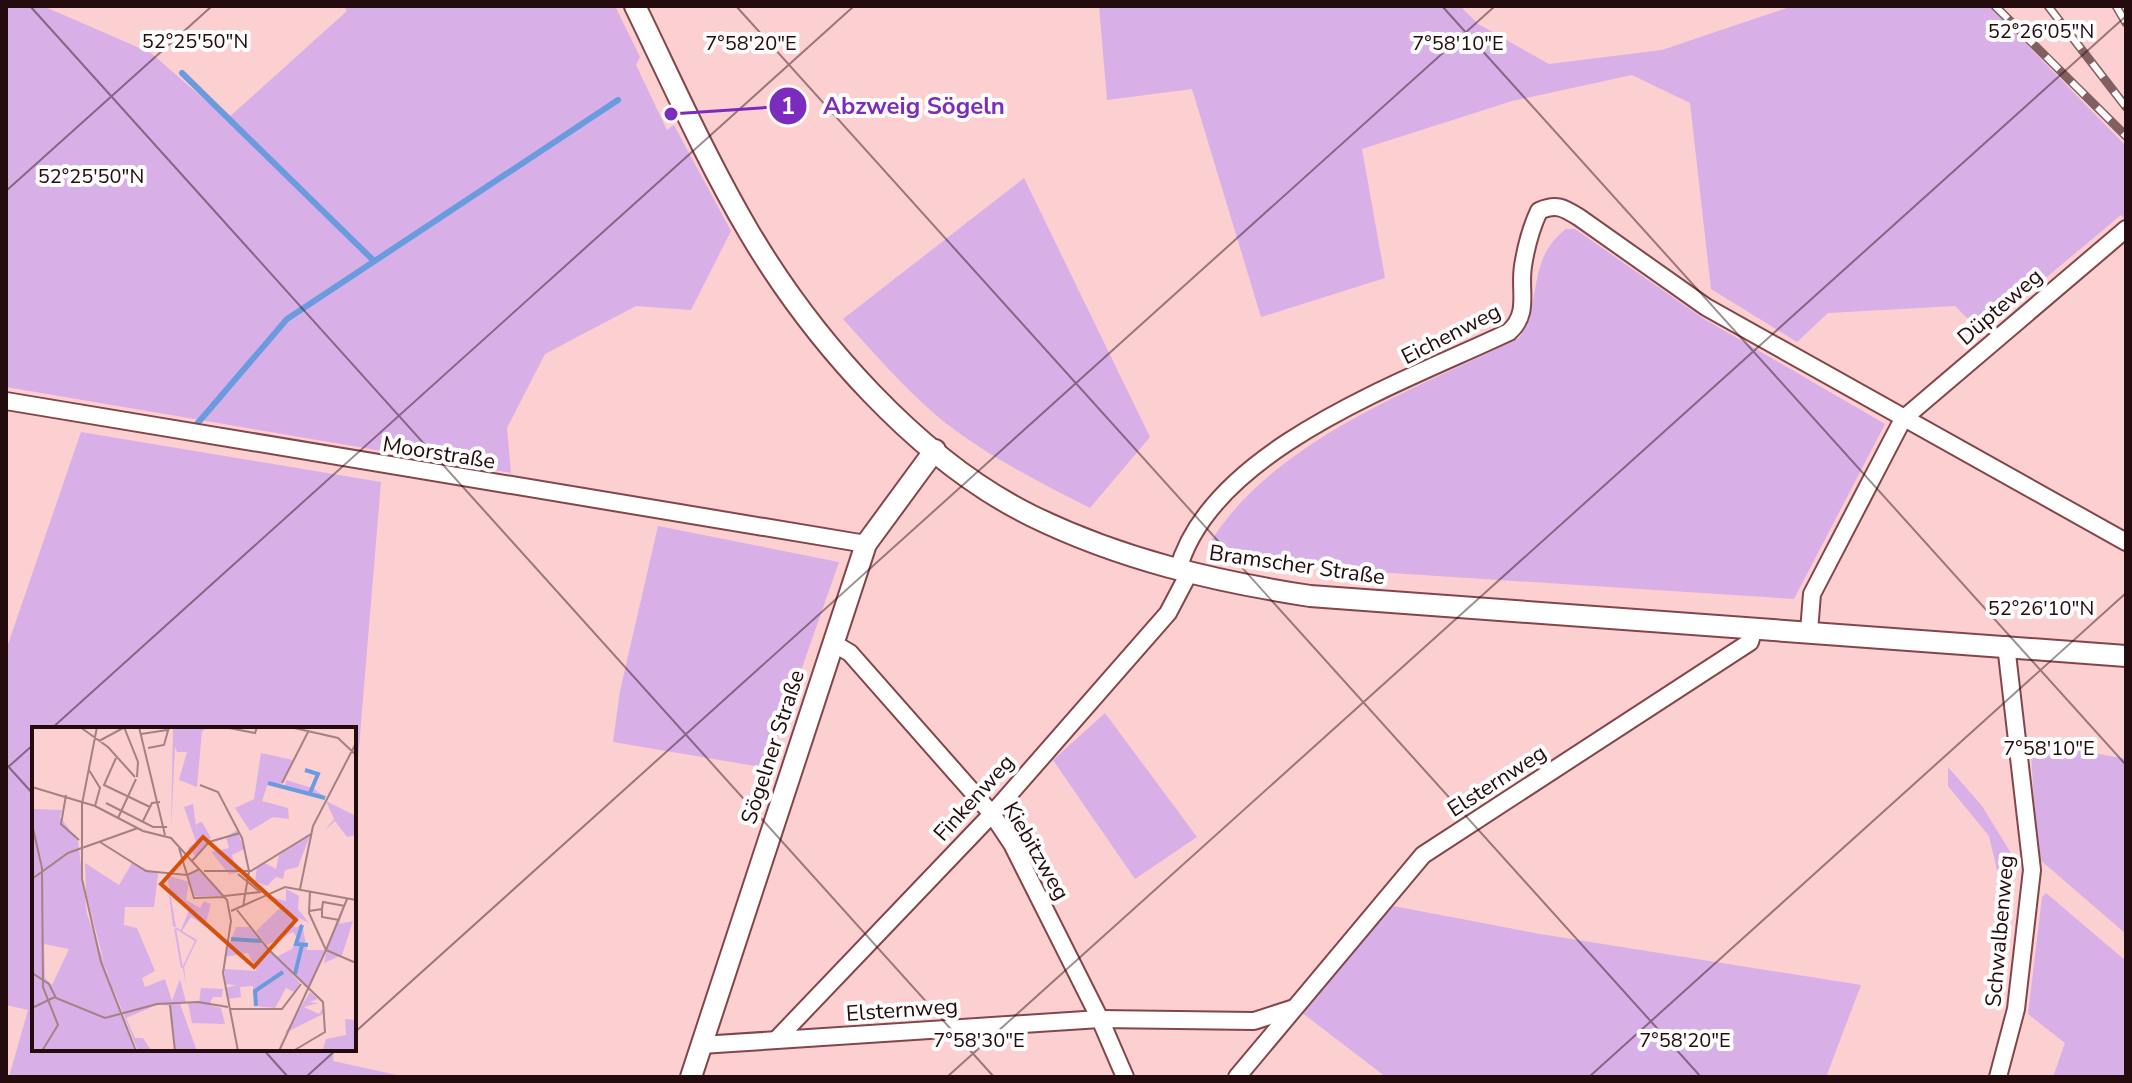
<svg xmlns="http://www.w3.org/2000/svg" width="2132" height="1083" viewBox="0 0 2132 1083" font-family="'Nunito Sans',sans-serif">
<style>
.green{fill:#d9afe8}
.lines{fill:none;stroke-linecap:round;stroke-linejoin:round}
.stream{stroke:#6a9bdf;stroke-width:6}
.minor-casing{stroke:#834549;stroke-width:20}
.tertiary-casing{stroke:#834549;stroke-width:24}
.minor{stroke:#fff;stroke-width:16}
.tertiary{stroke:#fff;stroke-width:20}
.rail-casing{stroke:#826062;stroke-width:9}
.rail{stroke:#fdfdfd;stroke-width:6;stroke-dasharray:18;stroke-linecap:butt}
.ticks{fill:none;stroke:#240b0d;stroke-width:2;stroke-opacity:0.45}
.labels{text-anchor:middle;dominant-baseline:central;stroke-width:8;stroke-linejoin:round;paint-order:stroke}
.street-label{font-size:22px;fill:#240b0d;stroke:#fdfdfd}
.inset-river{fill:none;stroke:#6a9bdf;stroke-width:4}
.inset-road{fill:none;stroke:#a68182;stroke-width:2}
.view{fill:#d4510c;fill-opacity:0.15;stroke:#d4510c;stroke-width:4}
.inset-edge{fill:none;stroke:#240b0d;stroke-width:4}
.ticks-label{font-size:20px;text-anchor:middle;fill:#240b0d;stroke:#fdfdfd;stroke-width:8;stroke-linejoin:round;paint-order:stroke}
.leader{fill:none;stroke:#7b2cbf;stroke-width:3}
.callout-dot{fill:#7b2cbf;stroke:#fdfdfd;stroke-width:3}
.mark-label{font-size:24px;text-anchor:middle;font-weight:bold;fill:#fff}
.callout-label{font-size:24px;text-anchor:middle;font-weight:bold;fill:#7b2cbf;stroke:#fdfdfd;stroke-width:8;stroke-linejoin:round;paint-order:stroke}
</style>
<rect width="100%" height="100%" fill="#fccfd0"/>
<g class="green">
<polygon points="6,6 43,6 151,53 227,119 347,11 344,6 615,6 640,57 636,65 667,130 674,125 731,231 691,310 636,306 545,354 507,428 511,473 6,387"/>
<polygon points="1099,6 1460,6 1478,24 1549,64 1662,50 1793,6 1989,6 2126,146 2126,221 2121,215 1981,332 1955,306 1828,313 1797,342 1711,289 1690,103 1632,75 1512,101 1362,149 1385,278 1261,317 1192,89 1107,100"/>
<path d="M 1024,178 L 1150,437 L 1090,508 C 1037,481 983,454 937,416 C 903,387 873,352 843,319 Z"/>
<path d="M 1566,229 L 1575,229 L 1701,317 L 1885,424 L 1794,599 L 1298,567 L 1207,548 C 1268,442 1414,390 1519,338 C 1544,298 1526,260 1566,229 Z"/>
<polygon points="81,432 381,482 354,807 354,729 34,729 34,1049 334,1049 333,1061 406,1077 9,1077 28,1010 6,1005 6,650"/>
<polygon points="658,526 839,562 767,768 613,742 620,691"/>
<polygon points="1105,713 1197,837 1135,879 1053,760"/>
<polygon points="2030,741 2126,759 2126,934 2038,858"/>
<polygon points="1948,767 1982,806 2014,858 2004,995 1995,991 1998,874 1989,836 1948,786"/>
<polygon points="2046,893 2126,961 2126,1077 2053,1077 2065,1043 2028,1014 2042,897"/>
<polygon points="1393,906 1540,934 1861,985 1826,1077 1386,1077 1301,1012"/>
</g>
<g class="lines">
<g class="stream">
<polyline points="182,73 374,261"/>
<polyline points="197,424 287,319 618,100"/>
</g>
<defs>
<g id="minor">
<polyline points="6,401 866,544"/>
<path d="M 1178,570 C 1211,449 1404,382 1509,332 C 1530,313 1519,292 1523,266 C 1526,247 1531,228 1539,211 C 1557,203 1564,208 1580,218 L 1706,307 L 2126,542"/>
<polyline points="1809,631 1812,594 1903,419 2126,229"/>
<polyline points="833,643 850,653 992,814 1012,844 1100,1019 1125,1077"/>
<polyline points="776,1040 992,814 1168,613 1189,573"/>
<polyline points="701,1045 1100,1019 1254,1021 1294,1008"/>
<polyline points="1237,1077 1423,855 1750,642 1754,628"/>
<polyline points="1998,1077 2016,1009 2032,870 2006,645"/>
</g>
<g id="tertiary">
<path d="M 635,6 C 672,82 706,159 749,232 C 813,340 918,460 1032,516 C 1120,559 1213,581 1310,596 L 2126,656"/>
<polyline points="691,1077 866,544 935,450"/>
</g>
</defs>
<use href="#minor" class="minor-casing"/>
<use href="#tertiary" class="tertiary-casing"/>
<use href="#minor" class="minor"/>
<use href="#tertiary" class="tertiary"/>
<defs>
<g id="rail">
<polyline points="1995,6 2126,136"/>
<polyline points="2048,6 2126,107"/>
<polyline points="2116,6 2126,23"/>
</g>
</defs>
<use href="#rail" class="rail-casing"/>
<use href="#rail" class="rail"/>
</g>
<path class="ticks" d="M 30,6 L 994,1077M 736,6 L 1701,1077M 1442,6 L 2126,765M 6,191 L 212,6M 51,729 L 854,6M 6,764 L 34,795M 6,769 L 34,744M 354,1033 L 1495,6M 263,1049 L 288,1077M 306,1077 L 337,1049M 947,1077 L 2126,16M 1589,1077 L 2126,593"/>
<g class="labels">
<g class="street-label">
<text transform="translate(2000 307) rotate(-41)">Düpteweg</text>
<text transform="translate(1451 334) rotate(-27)">Eichenweg</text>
<text transform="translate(439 453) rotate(9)">Moorstraße</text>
<text transform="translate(1297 565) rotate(8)">Bramscher Straße</text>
<text transform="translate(773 747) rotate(-72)">Sögelner Straße</text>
<text transform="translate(1497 781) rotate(-33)">Elsternweg</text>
<text transform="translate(974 798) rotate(-48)">Finkenweg</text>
<text transform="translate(1036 851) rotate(60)">Kiebitzweg</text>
<text transform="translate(2000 931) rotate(-85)">Schwalbenweg</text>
<text transform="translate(902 1010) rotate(-4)">Elsternweg</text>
</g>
</g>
<g transform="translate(32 727)">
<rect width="324" height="324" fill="#fccfd0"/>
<path d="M 141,0 L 177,0 L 170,4 L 165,60 L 147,53 L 155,25 L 145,25 L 143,19 L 139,102 ZM 229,26 L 261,33 L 248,59 L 253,60 L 254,53 L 280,61 L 285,47 L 273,43 L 286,47 L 281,61 L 294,71 L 236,56 L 230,74 L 256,81 L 257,92 L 241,90 L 218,104 L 203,81 L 222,72 ZM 294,74 L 324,89 L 324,108 L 315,110 L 303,94 L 293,103 L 302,92 ZM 161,77 L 166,114 L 164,97 L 170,95 L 179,111 L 163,129 L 156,121 L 164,115 L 152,80 ZM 0,82 L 30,83 L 28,90 L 46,114 L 55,187 L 103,324 L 0,324 ZM 12,217 L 37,222 L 20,258 L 13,251 ZM 205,103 L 212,122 L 200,128 L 205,146 L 197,147 L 179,125 L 197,121 L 194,110 ZM 278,108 L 266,140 L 253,143 L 251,152 L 244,150 L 235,159 L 223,154 L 225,141 L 233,136 L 244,142 L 247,128 ZM 53,136 L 87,158 L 100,136 L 126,147 L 122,180 L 93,180 L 92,198 L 105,201 L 123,244 L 110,251 L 113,260 L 133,252 L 140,274 L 148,252 L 154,275 L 148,277 L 165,324 L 143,324 L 138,279 L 127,277 L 94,291 L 103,311 L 111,311 L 119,323 L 106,324 L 74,243 L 54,166 ZM 167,144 L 191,169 L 163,169 L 156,148 ZM 135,148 L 157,155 L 154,173 L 168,181 L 172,174 L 179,177 L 173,199 L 159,190 L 150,204 L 165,213 L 152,240 L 154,259 ZM 137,167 L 158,181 L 149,203 L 141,199 ZM 142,201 L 163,214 L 150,241 L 149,241 ZM 254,162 L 267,169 L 266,182 L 277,196 L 267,191 L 260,196 L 264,201 L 270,196 L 275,223 L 293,223 L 277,261 L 244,230 L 260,222 L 265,211 L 261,205 L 235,218 L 224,204 L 248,181 L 239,170 L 254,174 ZM 315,173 L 307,197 L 321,194 L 310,228 L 292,236 L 295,222 ZM 204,200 L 218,200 L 268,256 L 262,265 L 254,261 L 243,281 L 223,279 L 221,259 L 208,260 L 209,270 L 196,272 L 194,261 L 204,258 L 194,257 L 192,242 L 225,244 L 216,226 L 192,230 ZM 169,261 L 191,262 L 190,270 L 181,270 L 177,278 L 189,281 L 193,297 L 160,296 L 156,276 L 167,275 ZM 278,265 L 286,272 L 277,275 L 286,276 L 272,280 L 287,287 L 291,281 L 291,287 L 253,306 ZM 313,292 L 324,293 L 324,324 L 281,324 L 291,322 L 294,312 L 314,308 Z" fill="#d9afe8" fill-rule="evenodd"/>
<path class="inset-river" d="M 273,43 L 286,47 L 278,66M 236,56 L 293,71M 270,198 L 264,217 L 276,218M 199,212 L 229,214M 263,247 L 270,218M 224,279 L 223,264 L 251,245"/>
<path class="inset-road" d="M 48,0 L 76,20 L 103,50M 65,0 L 50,77 L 50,152 L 69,235 L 104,324M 92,0 L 106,35 L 105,50M 107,0 L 133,108M 192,0 L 223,6 L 225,0M 258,0 L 306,11 L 324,28M 109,7 L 135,3M 67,14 L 93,0M 116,21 L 132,18 L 137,0M 84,31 L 72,58 L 118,80M 57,43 L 68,61 L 63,79M 250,56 L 276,5M 168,58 L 186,65 L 210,111 L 217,144 L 211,180M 0,60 L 63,79M 34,68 L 29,97 L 47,113M 74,76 L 121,100 L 135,100M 63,79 L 111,104 L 139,111 L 195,173 L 199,194 L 191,246 L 206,324M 86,91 L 104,52M 111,94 L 120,76 L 128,75M 0,97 L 10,141 L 11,260 L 26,298 L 10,324M 68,115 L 114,144 L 155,148 L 168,142M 147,121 L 162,171 L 193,170M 160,134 L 177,115 L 208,106M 172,144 L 219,144 L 279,107M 206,147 L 227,164M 0,152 L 36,126 L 106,101M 268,162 L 281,99 L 324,16M 192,169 L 229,165M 315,172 L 294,223 L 324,236M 290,182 L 290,190 L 307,193M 205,183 L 237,223 L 291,275 L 293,305 L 261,324M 199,184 L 253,160 L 324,173M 277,184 L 290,182 L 291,175 L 313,179M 0,246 L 17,257 L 24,271 L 73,291 L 125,277 L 166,275 L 196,280M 138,278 L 143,324M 0,281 L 23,270M 197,282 L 250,282 L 269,257M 247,324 L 294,223 L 277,186 L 278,164"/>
<path class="view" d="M 171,110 L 264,193 L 222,240 L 129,157 Z"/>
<rect width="324" height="324" class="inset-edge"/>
</g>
<g class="ticks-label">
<text x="2041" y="38">52°26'05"N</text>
<text x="195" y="48">52°25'50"N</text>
<text x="751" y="50">7°58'20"E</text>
<text x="1458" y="50">7°58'10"E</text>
<text x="91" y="183">52°25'50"N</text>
<text x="2041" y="615">52°26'10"N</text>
<text x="2049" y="755">7°58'10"E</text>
<text x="979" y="1047">7°58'30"E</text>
<text x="1685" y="1047">7°58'20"E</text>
</g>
<path class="leader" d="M671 114L788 106"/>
<g class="callout-dot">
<circle cx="671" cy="114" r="8"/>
<circle cx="788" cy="106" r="20"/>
</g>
<g class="mark-label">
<text x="788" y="114">1</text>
</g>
<g class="callout-label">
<text x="914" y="114">Abzweig Sögeln</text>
</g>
<rect width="2132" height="1083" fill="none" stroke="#240b0d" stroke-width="16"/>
</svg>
